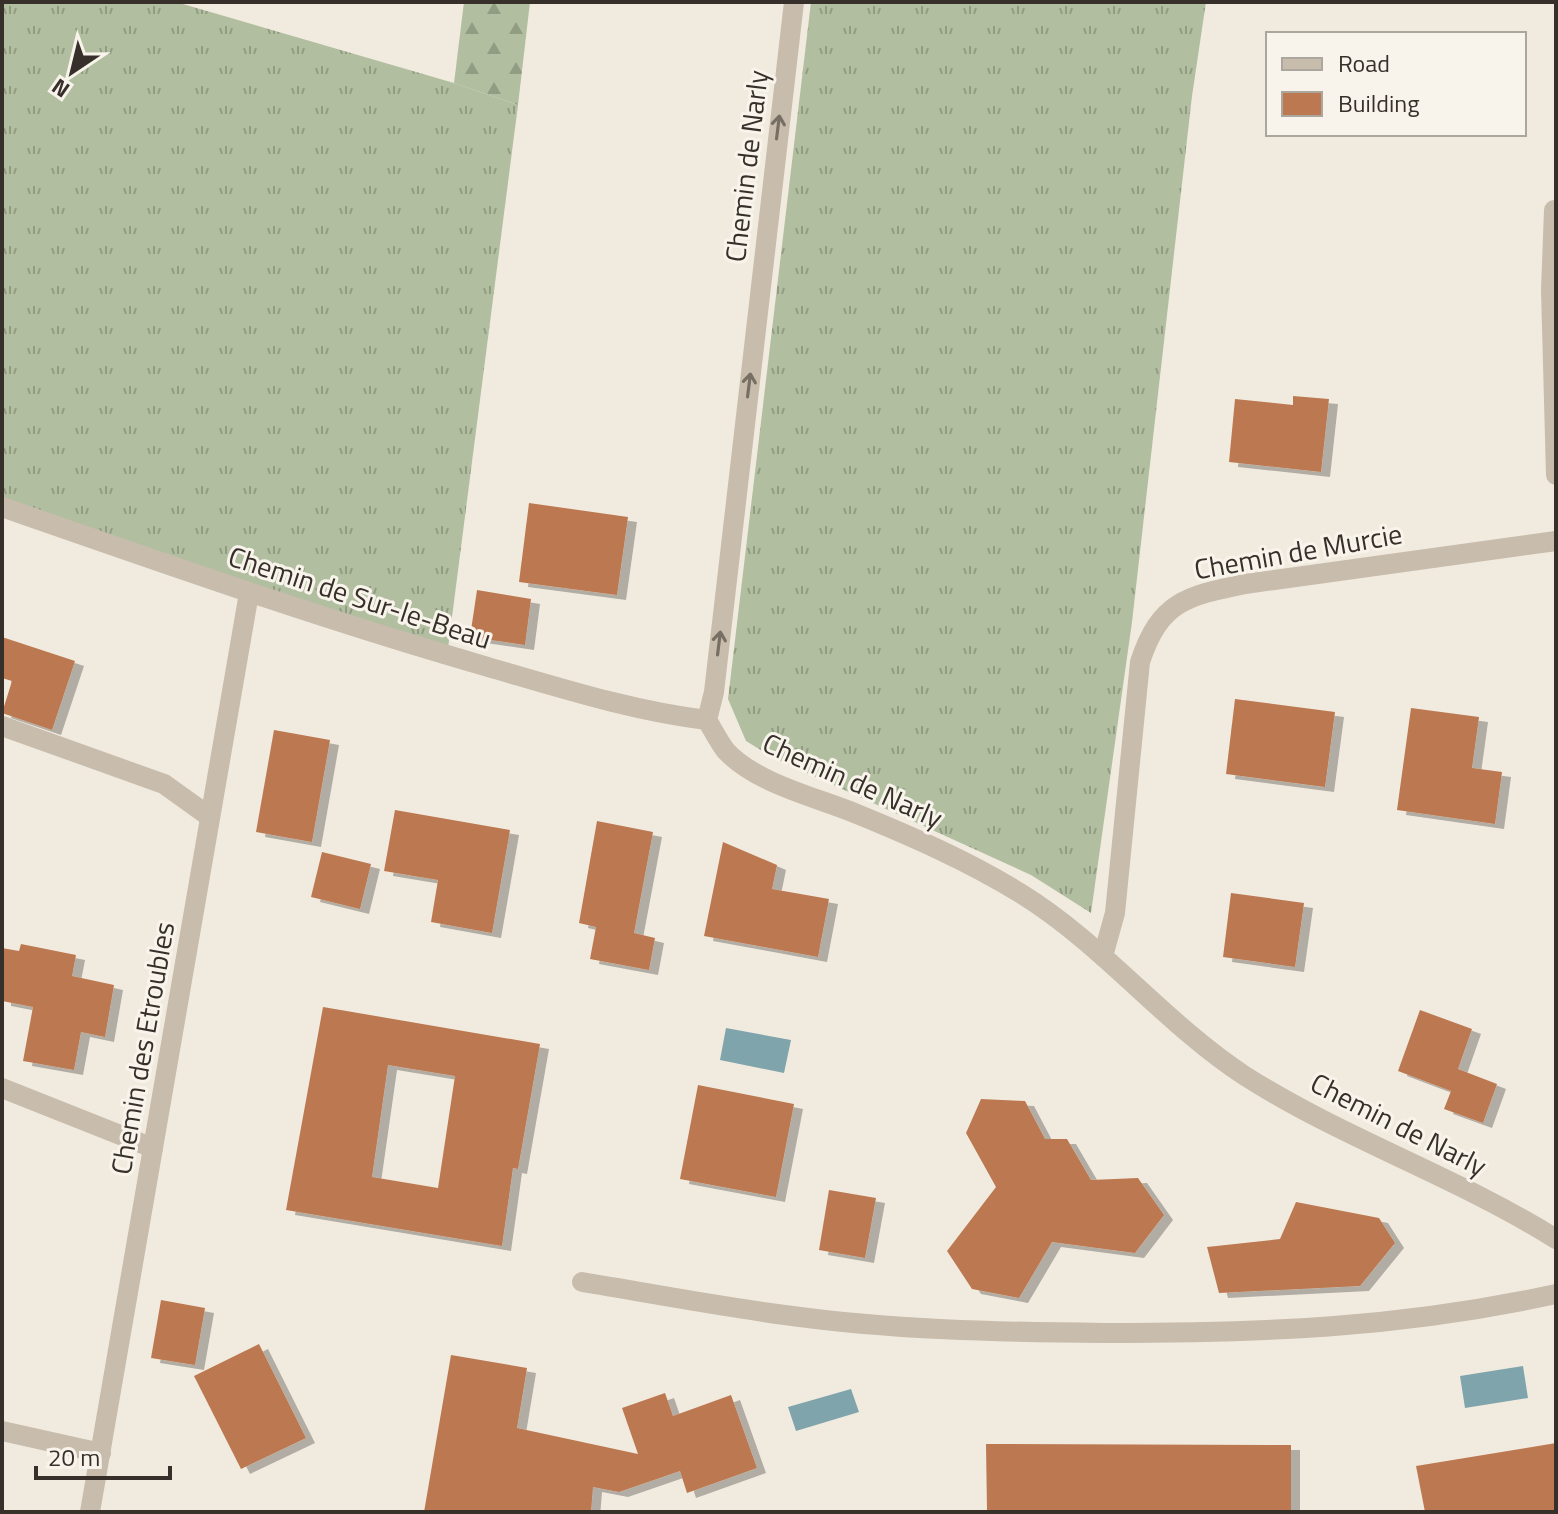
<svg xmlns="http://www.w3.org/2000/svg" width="1558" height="1514" viewBox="0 0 1558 1514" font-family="'Titillium Web',sans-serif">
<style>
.grass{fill:url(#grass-tufts)}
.forest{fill:url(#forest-firs)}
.water{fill:#80a4ac}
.building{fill:#bc7951;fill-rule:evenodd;filter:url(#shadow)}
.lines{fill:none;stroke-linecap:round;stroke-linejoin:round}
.minor{stroke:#c8bcac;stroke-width:20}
.oneway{stroke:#786f64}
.labels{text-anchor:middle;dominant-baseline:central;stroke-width:6;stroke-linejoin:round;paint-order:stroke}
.street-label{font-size:28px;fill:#37302a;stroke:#f9f4eb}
</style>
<defs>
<pattern id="grass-tufts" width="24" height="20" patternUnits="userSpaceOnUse" patternTransform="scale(2)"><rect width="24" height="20" fill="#b1bfa0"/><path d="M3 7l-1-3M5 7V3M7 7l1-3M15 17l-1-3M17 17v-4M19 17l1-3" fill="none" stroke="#919c83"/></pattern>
<pattern id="forest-firs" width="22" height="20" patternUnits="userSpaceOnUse" patternTransform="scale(2)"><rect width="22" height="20" fill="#b1bfa0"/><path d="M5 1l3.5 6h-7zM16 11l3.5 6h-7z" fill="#919c83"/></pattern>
<filter id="shadow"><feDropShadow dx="9" dy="5" stdDeviation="0" flood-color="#0004"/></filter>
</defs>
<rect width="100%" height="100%" fill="#f1ebdf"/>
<g class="grass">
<polygon points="2,2 176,2 454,83 518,105 447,656 2,507"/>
<polygon points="811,2 1206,2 1192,96 1132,622 1091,913 1031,875 774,758 746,741 728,699"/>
</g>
<polygon class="forest" points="464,2 530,2 518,105 454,83"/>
<g class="water">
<polygon points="726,1028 791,1040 784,1073 720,1060"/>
<polygon points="1523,1366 1528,1398 1465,1408 1460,1376"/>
<polygon points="851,1389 859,1412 796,1431 788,1407"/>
</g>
<g class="building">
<polygon points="1293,396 1329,399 1321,472 1229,462 1235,399 1293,405"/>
<polygon points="529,503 628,517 617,595 519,582"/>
<polygon points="477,590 531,599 525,645 470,637"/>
<polygon points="2,637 75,661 52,730 2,713 12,681 2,678"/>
<polygon points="1235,699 1335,712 1325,787 1226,774"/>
<polygon points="1411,708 1479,717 1472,768 1502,772 1495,824 1397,810"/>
<polygon points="274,730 330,740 312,842 256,832"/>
<polygon points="395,810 510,830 492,933 431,922 438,880 384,871"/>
<polygon points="597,821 653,832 634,933 655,938 649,970 590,959 596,927 579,923"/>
<polygon points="723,842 777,865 772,889 829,899 818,957 704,936"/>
<polygon points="322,852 371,864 360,909 311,897"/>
<polygon points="1231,893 1304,903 1295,967 1223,957"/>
<polygon points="21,944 76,955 72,976 114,985 105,1037 81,1032 74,1070 23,1061 33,1007 2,1001 2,948 19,951"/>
<path d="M 323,1007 L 540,1044 L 518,1169 L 513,1168 L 502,1246 L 286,1210 ZM 388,1065 L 455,1076 L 438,1188 L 372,1177 Z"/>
<polygon points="1420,1010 1472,1029 1458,1069 1497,1084 1483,1123 1444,1109 1451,1091 1398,1071"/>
<polygon points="698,1085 794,1104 776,1197 680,1179"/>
<polygon points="981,1099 1025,1101 1045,1139 1067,1139 1091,1180 1138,1178 1164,1215 1135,1253 1052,1242 1019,1298 972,1289 947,1251 996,1187 966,1133"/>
<polygon points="829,1190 876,1198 865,1258 819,1250"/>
<polygon points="1296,1202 1379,1218 1395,1243 1360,1286 1219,1293 1207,1247 1280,1239"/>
<polygon points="161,1300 205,1308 195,1365 151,1358"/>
<polygon points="259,1344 306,1438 241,1469 194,1376"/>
<polygon points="451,1355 527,1368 517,1428 638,1454 622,1408 665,1393 673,1416 731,1395 757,1468 687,1493 680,1471 619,1492 593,1487 591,1512 424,1512"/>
<polygon points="1556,1443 1556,1512 1425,1512 1416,1466"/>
<polygon points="986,1444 1291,1445 1291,1512 987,1512"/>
</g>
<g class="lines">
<g class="minor">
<path d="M 794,2 L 714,692 L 707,720 C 713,730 719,742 726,751 C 757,784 816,797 857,814 C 913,837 968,861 1020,893 C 1103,944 1164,1023 1245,1076 C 1344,1139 1457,1177 1556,1239"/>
<polyline points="1554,210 1551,290 1556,475"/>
<path d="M 2,507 C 163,563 324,620 488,667 C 561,688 632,711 707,720"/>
<polyline points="2,726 164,784 210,817"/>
<path d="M 1103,956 L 1115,913 L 1140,662 C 1160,601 1187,596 1245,584 L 1556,541"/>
<polyline points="2,1088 153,1148"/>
<path d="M 582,1282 C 649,1293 717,1306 785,1315 C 891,1330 998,1332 1105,1333 C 1264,1333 1399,1328 1556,1294"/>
<polyline points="2,1431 101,1453"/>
<polyline points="90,1512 249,593"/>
</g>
</g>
<defs><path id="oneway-shaft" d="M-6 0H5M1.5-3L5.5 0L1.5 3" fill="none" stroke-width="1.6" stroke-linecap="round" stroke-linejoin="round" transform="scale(2)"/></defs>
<g class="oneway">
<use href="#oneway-shaft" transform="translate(778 127) rotate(-83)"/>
<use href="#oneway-shaft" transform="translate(749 385) rotate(-83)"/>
<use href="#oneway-shaft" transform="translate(719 643) rotate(-83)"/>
</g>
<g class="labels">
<g class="street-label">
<text transform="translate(746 166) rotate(-83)">Chemin de Narly</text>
<text transform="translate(1298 551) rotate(-10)">Chemin de Murcie</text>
<text transform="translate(360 597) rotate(18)">Chemin de Sur-le-Beau</text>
<text transform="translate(853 780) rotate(24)">Chemin de Narly</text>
<text transform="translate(142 1048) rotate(-80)">Chemin des Etroubles</text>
<text transform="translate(1399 1124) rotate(27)">Chemin de Narly</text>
</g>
</g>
<rect width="1558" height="1514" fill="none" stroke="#37302a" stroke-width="8"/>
<rect x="1266" y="32" width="260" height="104" fill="#f9f4eb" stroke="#aba69e" stroke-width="2"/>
<rect x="1282" y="58" width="40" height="12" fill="#c8bcac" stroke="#aba69e" stroke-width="2"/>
<text x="1338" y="72" font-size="24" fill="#37302a">Road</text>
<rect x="1282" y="92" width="40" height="24" fill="#bc7951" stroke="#aba69e" stroke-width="2"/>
<text x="1338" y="112" font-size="24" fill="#37302a">Building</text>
<g transform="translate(72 72) rotate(215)" stroke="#f9f4eb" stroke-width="6" paint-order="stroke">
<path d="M0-6L14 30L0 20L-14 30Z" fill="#37302a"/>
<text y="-12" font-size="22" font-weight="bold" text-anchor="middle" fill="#37302a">N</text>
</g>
<path d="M36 1466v12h134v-12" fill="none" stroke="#37302a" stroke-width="4"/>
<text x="48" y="1466" font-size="24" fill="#37302a" stroke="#f9f4eb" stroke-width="6" paint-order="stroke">20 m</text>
</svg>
